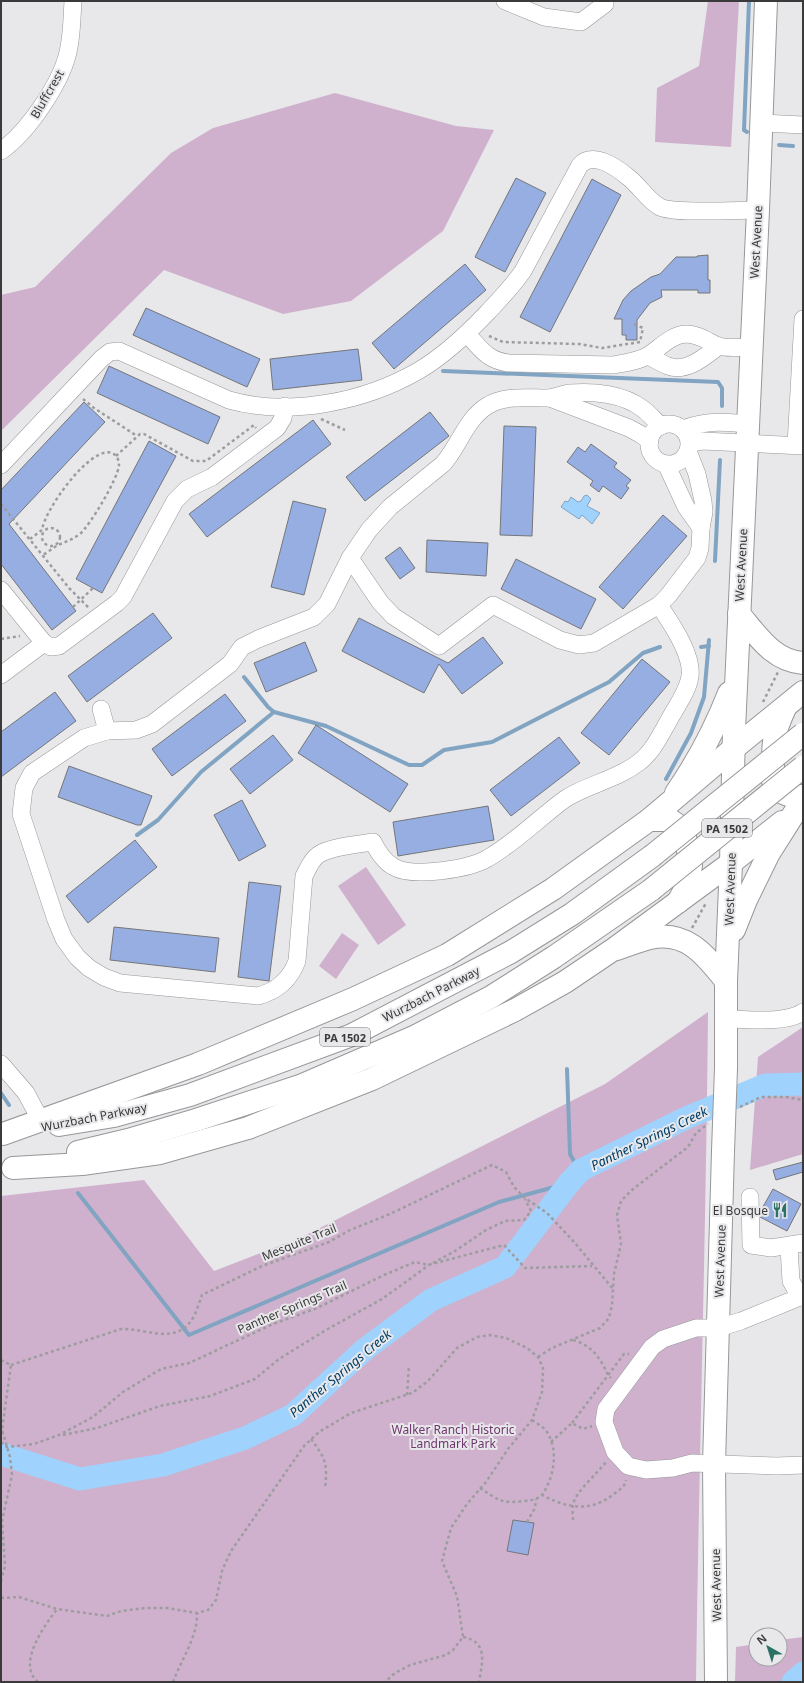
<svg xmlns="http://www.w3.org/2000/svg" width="804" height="1683" viewBox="0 0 804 1683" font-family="'Noto Sans',sans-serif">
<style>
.green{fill:#cfb1cd}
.water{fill:#9fd2fc;stroke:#81a4c2}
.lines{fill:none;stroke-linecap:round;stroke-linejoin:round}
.stream{stroke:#81a4c2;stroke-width:4}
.river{stroke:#9fd2fc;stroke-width:23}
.building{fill:#96aee2;stroke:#747678}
.minor-casing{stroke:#979799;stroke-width:18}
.major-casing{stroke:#979799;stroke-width:24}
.highway-casing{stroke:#979799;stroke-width:24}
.path{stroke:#9d9d9f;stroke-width:2.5;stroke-dasharray:3 3;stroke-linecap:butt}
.minor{stroke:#fff;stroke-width:17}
.major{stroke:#fff;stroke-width:22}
.highway{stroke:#fff;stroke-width:22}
.major-bridge-casing{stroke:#979799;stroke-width:24;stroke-linecap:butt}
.highway-bridge-casing{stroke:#979799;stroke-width:24;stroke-linecap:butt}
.major-bridge{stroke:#fff;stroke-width:22}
.highway-bridge{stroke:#fff;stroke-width:22}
.labels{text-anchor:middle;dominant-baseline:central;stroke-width:4;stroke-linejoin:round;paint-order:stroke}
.shield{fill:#e8e8eb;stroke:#6e6e70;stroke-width:1}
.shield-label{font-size:11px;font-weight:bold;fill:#3a3a3b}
.street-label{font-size:12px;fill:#3a3a3b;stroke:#e8e8eb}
.poi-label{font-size:12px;fill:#3a3a3b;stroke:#e8e8eb;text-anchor:end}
.park-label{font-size:12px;fill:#6e366d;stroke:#e8e8eb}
.water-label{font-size:13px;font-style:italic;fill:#003d64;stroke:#e8e8eb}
</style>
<rect width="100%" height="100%" fill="#e8e8eb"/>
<g class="green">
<polygon points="708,1 739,1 731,147 655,142 657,88 699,66"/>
<polygon points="335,93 456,126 494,130 443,231 351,301 283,314 164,270 1,431 1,295 35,287 171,153 213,128"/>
<polygon points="366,867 406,925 378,945 338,886"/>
<polygon points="342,933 359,945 336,979 319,966"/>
<path d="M 708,1012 C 706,1235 699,1459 696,1682 L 1,1682 L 1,1196 L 144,1180 L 214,1271 L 302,1237 L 605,1084 Z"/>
<polygon points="803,1027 803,1154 750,1170 758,1057"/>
<polygon points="803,1637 803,1682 735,1682 736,1647 756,1644 756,1659 780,1659 780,1640"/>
</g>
<polygon class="water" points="587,495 591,499 587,506 600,513 592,524 582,515 579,519 561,507 565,501 568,502 571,497 578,502 581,501 584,496"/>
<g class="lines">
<g class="stream">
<polyline points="747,132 744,130 749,1"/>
<polyline points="779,145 793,146"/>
<polyline points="443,371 718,382 722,388 722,406"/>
<polyline points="715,561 720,460"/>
<polyline points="701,647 709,646"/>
<polyline points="244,677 268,707 274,712"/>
<polyline points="666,779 691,733 704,697 709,640"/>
<polyline points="137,835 158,820 201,772 274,712 326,726 409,765 422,765 444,750 492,742 609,682 643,653 660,647"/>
<polyline points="567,1069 570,1154 580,1172"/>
<polyline points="1,1093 9,1105"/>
<polyline points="78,1193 189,1335 499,1202 569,1183"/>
</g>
<g class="river">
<polyline points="1,1454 80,1479 163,1465 245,1438 293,1415 364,1350 431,1300 505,1267 569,1183 581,1170 686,1118 765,1085 803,1084"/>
<polyline points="793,1682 803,1673"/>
</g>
</g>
<g class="building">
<polygon points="516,178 546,193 505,272 475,257"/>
<polygon points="592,179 621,195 550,332 520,317"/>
<polygon points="708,255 708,280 710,280 710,293 698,293 698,290 661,290 662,297 650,303 637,320 637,340 626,340 626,335 622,335 622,319 614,319 623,300 631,291 651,277 660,274 676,257 697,257 697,256"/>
<polygon points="465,264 486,290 394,369 372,343"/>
<polygon points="146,308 260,359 247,387 133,335"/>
<polygon points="358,349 362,380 273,390 270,359"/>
<polygon points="109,366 220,417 208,444 97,393"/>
<polygon points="84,402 105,422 9,524 76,611 52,630 1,564 1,490"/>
<polygon points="430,412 449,436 365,501 346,477"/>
<polygon points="313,420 331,444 207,537 189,514"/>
<polygon points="504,426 536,427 532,536 500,535"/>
<polygon points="149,441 176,456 102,593 76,579"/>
<polygon points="591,444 617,463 614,467 631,480 626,486 629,488 621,499 603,486 599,492 590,485 593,481 567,462 578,447 585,452"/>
<polygon points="293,501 326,509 304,595 271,587"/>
<polygon points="663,515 687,536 623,609 599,587"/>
<polygon points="427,540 488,543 486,576 426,572"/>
<polygon points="400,547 415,568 400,579 385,558"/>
<polygon points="516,559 596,599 581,629 501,589"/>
<polygon points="153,613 172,638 87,702 68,676"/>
<polygon points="359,618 448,663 483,637 503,663 462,694 439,664 424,693 342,651"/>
<polygon points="305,642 317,671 266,692 254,663"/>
<polygon points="642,659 670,682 609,755 581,733"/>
<polygon points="55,692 76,721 1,777 1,732"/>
<polygon points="225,694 246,721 172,776 152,749"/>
<polygon points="316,725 408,784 390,812 298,753"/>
<polygon points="273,735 293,760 250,794 230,769"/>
<polygon points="559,737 580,763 511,816 490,790"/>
<polygon points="69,766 152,796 141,825 137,825 58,797"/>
<polygon points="242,800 266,846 239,861 214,815"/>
<polygon points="488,806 494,840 398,856 393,822"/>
<polygon points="135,840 157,867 88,923 66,896"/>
<polygon points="249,882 281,886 269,981 238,977"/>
<polygon points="114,927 219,938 215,972 110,960"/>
<polygon points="803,1162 803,1172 776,1180 773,1170"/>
<polygon points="773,1189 801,1204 787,1231 760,1217 760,1212"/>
<polygon points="513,1520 534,1523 528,1555 507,1551"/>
</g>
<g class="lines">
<defs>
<g id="minor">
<polyline points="505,1 544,17 581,22 605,4"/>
<polyline points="761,123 803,125"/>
<path d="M 1,151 C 28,132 64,80 69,47 C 72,32 72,16 73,1"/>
<path d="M 467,334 C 481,349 487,360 508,363 L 613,365 C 625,363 639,361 649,355 C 661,347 671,335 686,334 C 699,334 707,341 718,346 C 727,349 742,347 751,347"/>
<path d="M 648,356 C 654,359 661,363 668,366 C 687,373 704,357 719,346"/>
<polyline points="550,398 629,428 640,434 650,441"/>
<circle cx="669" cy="444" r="20"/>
<path d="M 683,429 C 707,420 722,422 748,424"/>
<polyline points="690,443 703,441 803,446"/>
<polyline points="796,445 803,319"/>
<polyline points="666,464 686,507 701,528"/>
<path d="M 1,465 L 102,358 L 110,352 L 119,351 L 229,400 C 289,417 364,402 418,371 C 444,356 466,335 487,313 C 500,299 512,287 523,271 L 580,165 C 593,151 616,167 628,177 C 640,186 647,200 660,207 C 673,214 739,210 758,210"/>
<polyline points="350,558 380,602 393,616 439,646 493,605 560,640 579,645 594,643 659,605 668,596 697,558 700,548 701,528 704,512 703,501 697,474 688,451"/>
<polyline points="1,590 44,643 51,647 59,646 117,603 123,597 175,501 187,489 212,477 277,428 283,418 285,406"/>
<path d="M 659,605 C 670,622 693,654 690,676 C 688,692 675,708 668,722 C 660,736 652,753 638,763 C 616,780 588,784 565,799 C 539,818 516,842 488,858 C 470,869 413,878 394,867 C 384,862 378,852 373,842 C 359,844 329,847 318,855 C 311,860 308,869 304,876 L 297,961 C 290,980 277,991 258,996 L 120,983 L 104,977 L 89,968 L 77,957 L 64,939 L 56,920 L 21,814 L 24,788 L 32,773 L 84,738 L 107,731 L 136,730 L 152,724 L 230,664 L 242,647 L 258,639 L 314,617 L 327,604 L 350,558 L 369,530 L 390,507 L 443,464 C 459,446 466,419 487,406 C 503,395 527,398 546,398 C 554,398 562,394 570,393 C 594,391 624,394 643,409 C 650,414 655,421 661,426"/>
<polyline points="1,675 44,643"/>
<polyline points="101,709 107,731"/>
<path d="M 726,1019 C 748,1019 785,1024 803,1012"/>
<polyline points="1,1064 26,1093 41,1121"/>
<polyline points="750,1197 751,1245 771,1248 803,1243"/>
<polyline points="789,1247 791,1281 800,1297"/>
<polyline points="803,1294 800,1297 741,1321 718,1328 696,1328 663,1339 652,1347 606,1409 604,1422 615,1452 628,1466 646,1470 673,1468 692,1463 777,1466 803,1465"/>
</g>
<g id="major">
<path d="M 739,614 C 757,635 773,661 803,663"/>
<path d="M 785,708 C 775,730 773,738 773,762 C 773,768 772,775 773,781 C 776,794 792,797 803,796"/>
<polyline points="733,749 803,692"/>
<path d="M 676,793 C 698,761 715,729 729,693"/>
<polyline points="731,863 782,822"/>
<polyline points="734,930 746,900 769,853 795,812"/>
<path d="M 617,949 C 628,945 639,941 650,938 C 687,930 706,956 726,981"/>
<polyline points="726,1068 726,981 731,863 734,730 758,210 766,1"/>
<polyline points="716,1682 714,1464 723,1151"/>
</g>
<g id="highway">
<polyline points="649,820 670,820 676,824 684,832 691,865 689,882 678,902"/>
<polyline points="59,1125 114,1116 190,1095 352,1035 511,952 572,914 652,856"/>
<polyline points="3,1134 198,1064 353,999 447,955 553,889 649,820 733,749"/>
<polyline points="78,1152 128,1140 196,1120 300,1086 416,1036 491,997 554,957 651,890"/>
<polyline points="13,1168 82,1164 160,1153 248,1128 372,1079 515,1010 565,982 614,949 731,863"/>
</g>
</defs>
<use href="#minor" class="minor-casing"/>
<use href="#major" class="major-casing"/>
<use href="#highway" class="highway-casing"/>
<g class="path">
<polyline points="489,336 503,342 579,344 602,348 640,342 643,328 634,324"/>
<polyline points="83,399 94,408 137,436"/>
<polyline points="321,419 345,430"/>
<polyline points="116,456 140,434 144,434 193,461 206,461 254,425 256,428"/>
<polyline points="1,504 69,588 89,608"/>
<circle cx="51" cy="537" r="9"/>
<path d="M 30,539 L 42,530 C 44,511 90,445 112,453 C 117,455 119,460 119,465 C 118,479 90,525 80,534 C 73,539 66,542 58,545 C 53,548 48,552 43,555"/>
<polyline points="73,607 93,588"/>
<polyline points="1,639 20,636"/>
<polyline points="763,702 778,672"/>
<polyline points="692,928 706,903"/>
<polyline points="740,1107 761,1097 786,1097 803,1100"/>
<polyline points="433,1263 455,1251 486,1230 505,1221 524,1220 531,1211 525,1199"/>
<path d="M 573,1340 C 587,1344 596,1352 603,1365 C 606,1370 607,1375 611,1378"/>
<polyline points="538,1357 552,1348 600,1328 609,1318 612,1305 614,1274 621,1244 617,1215 621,1201 633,1189 688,1147 696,1133 708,1124"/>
<polyline points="1,1360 11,1365 2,1430 10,1457 12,1475 2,1521 5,1566 1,1581"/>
<path d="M 11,1365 L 121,1329 C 145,1328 173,1345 191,1321 C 196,1314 199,1303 202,1295 L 262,1266 L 329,1242 L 350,1230 L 390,1214 L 492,1165 L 506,1172 L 514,1187 L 525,1198 L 547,1213 L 575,1243 L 613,1289"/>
<polyline points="407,1395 409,1365"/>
<path d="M 532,1420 C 536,1423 544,1427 547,1432 C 559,1451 554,1478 542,1495"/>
<polyline points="572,1423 624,1354 629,1354"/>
<polyline points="63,1435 97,1428 160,1406 210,1396 255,1379 279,1359 326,1330 382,1299 429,1265"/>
<path d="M 311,1439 C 325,1458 328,1463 325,1488"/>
<polyline points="1,1442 7,1447 34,1444 59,1435 93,1417 123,1392 161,1369 189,1363 273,1324 317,1308 384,1275 415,1262 428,1265 504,1245 525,1268 592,1266"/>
<polyline points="551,1442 572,1423 583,1429 592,1426"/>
<path d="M 480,1488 C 498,1500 502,1504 524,1501 C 532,1500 536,1500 542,1495 C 567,1508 590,1513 614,1494 C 619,1490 625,1487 626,1480"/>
<path d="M 573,1520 C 573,1515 572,1509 573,1504 C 577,1490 597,1474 606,1462"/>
<polyline points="527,1522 535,1508 536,1499"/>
<polyline points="1,1598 19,1597 57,1609 107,1616 121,1611 145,1608 167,1608 197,1613 208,1610 216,1600 222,1571 231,1551 304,1446 319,1432 351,1413 412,1393 428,1381 457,1348 477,1337 490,1335 506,1338 527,1348 538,1357 543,1368 542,1392 532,1420 508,1449 486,1482 467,1504 451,1528 442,1561 457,1596 463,1637 453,1650 446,1655 410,1665 395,1673 385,1682"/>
<path d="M 463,1637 C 489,1642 482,1663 479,1682"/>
<path d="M 38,1682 C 16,1664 45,1625 57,1609"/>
<path d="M 173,1682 C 181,1660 198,1636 197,1613"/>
</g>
<use href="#minor" class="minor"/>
<use href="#major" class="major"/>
<use href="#highway" class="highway"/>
<defs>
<polyline id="major-bridge" points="723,1151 726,1068"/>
<g id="highway-bridge">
<polyline points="652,856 803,734"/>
<polyline points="651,890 803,767"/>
</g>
</defs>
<use href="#major-bridge" class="major-bridge-casing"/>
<use href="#highway-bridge" class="highway-bridge-casing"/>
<use href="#major-bridge" class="major-bridge"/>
<use href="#highway-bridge" class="highway-bridge"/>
</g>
<defs>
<symbol id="restaurant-bare" viewBox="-9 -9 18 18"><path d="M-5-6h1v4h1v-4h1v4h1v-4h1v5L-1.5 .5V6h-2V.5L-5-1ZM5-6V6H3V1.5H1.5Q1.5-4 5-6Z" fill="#2b7166" stroke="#e8e8eb" stroke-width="2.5" paint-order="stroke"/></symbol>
</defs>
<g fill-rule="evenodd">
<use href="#restaurant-bare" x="769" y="1199" width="22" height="22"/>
</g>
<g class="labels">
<g class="shield">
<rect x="702" y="819" width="50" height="18" rx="3"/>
<rect x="320" y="1028" width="50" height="18" rx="3"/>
</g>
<g class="shield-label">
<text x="727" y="828">PA 1502</text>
<text x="345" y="1037">PA 1502</text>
</g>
<g class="street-label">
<text transform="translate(47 94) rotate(-60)">Bluffcrest</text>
<text transform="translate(756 242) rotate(-87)">West Avenue</text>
<text transform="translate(741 565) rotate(-87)">West Avenue</text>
<text transform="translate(730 889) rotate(-88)">West Avenue</text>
<text transform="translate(431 994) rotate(-27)">Wurzbach Parkway</text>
<text transform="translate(94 1117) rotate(-11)">Wurzbach Parkway</text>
<text transform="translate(299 1242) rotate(-22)">Mesquite Trail</text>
<text transform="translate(720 1261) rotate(-88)">West Avenue</text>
<text transform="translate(292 1307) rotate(-23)">Panther Springs Trail</text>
<text transform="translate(716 1585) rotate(-91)">West Avenue</text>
</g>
<g class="poi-label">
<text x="768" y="1210">El Bosque</text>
</g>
<g class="park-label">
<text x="453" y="1429">Walker Ranch Historic<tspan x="453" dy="14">Landmark Park</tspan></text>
</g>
<g class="water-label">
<text transform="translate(649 1138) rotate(-26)">Panther Springs Creek</text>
<text transform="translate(340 1373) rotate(-40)">Panther Springs Creek</text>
</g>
</g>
<rect width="804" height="1683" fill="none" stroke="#3a3a3b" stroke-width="4"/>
<g transform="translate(768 1647) rotate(321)"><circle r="19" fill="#e8e8eb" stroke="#a2a2a5"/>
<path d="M0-3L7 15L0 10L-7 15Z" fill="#2b7166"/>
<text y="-6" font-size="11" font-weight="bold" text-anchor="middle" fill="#3a3a3b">N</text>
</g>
</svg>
